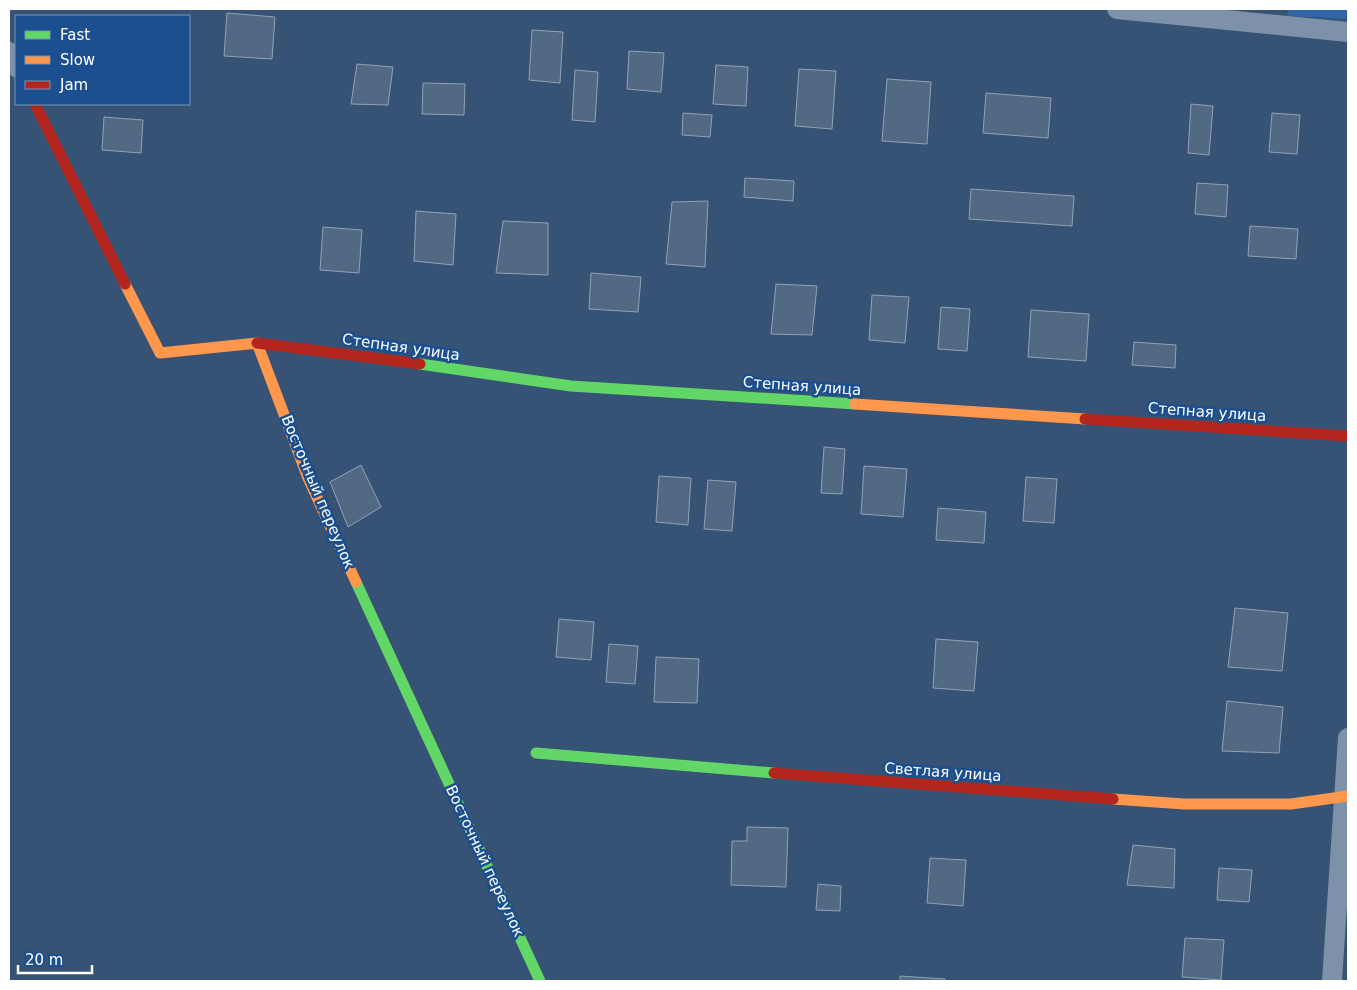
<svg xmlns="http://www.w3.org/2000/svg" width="1357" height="990" viewBox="0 0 1357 990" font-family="'DejaVu Sans',sans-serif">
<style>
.green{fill:#2f66a5}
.building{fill:#526984;stroke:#92a2b6}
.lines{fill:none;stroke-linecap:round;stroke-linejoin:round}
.street{stroke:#7d92a8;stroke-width:20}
.fast{stroke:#63d668;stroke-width:11}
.slow{stroke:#ff974d;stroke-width:11}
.jam{stroke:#b3261e;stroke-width:11}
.labels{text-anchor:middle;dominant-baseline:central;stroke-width:5;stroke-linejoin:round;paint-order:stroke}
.street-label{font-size:15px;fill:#fff;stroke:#1b4f8f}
</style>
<rect width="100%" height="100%" fill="#365274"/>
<polygon class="green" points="1288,9 1347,9 1346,19 1287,16"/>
<g class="building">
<polygon points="227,13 275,17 272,59 224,56"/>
<polygon points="532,30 563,32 560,83 529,80"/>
<polygon points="629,51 664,53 661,92 627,89"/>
<polygon points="357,64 393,67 388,105 351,104"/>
<polygon points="716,65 748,67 746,106 713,104"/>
<polygon points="799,69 836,71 832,129 795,126"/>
<polygon points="575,70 598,72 595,122 572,120"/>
<polygon points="887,79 931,82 927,144 882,141"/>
<polygon points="423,83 465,84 464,115 422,114"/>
<polygon points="986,93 1051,98 1048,138 983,133"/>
<polygon points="1191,104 1213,106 1209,155 1188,153"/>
<polygon points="683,113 712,115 710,137 682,135"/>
<polygon points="1272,113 1300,115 1297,154 1269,152"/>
<polygon points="104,117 143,120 141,153 102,150"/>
<polygon points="745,178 794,181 793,201 744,197"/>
<polygon points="1197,183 1228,185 1226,217 1195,214"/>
<polygon points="971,189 1074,196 1072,226 969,219"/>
<polygon points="708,201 705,267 666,264 672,202"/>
<polygon points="416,211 456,214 453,265 414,261"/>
<polygon points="503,221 548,223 548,275 496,273"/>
<polygon points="1250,226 1298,229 1296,259 1248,256"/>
<polygon points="323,227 362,230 359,273 320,270"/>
<polygon points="591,273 641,277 638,312 589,309"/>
<polygon points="776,284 817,286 812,335 771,334"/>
<polygon points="872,295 909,297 905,343 869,340"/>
<polygon points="941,307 970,309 967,351 938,349"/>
<polygon points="1031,310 1089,314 1086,361 1028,357"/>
<polygon points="1134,342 1176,345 1175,368 1132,365"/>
<polygon points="824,447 845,449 842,494 821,493"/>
<polygon points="361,465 381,507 348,527 330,482"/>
<polygon points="864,466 907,469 903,517 861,514"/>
<polygon points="659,476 691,478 688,525 656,522"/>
<polygon points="1026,477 1057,479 1054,523 1023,521"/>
<polygon points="708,480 736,482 732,531 704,529"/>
<polygon points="938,508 986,512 984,543 936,540"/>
<polygon points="1235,608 1288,613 1282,671 1228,667"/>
<polygon points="559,619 594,622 591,660 556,657"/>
<polygon points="936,639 978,642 974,691 933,688"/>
<polygon points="609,644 638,646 635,684 606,682"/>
<polygon points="656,657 699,659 697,703 654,702"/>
<polygon points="1227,701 1283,707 1279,753 1222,751"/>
<polygon points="747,827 788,828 786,887 731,885 732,841 747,841"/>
<polygon points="1133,845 1175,849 1174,888 1127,885"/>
<polygon points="930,858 966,860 963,906 927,903"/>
<polygon points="1219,868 1252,870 1249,902 1217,900"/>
<polygon points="818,884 841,886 840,911 816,910"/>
<polygon points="1185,938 1224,940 1221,980 1182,977"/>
<polygon points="900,976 945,979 945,981 900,981"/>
</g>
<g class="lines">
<g class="street">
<polyline points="1117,9 1348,32"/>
<polyline points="9,52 16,67"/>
<polyline points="1332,981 1348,738"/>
</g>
<g class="fast">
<polyline points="420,364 571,386 855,404"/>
<polyline points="356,582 540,981"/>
<polyline points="536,753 774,773"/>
</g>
<g class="slow">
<polyline points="125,284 160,353 257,343 308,478 356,582"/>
<polyline points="855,404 1085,419"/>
<polyline points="1113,799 1184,804 1291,804 1348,796"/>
</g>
<g class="jam">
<polyline points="35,104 125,284"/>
<polyline points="257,343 420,364"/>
<polyline points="1085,419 1348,436"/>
<polyline points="774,773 1113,799"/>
</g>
</g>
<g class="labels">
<g class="street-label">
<text transform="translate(401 347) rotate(8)">Степная улица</text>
<text transform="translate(802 386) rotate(4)">Степная улица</text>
<text transform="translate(1207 412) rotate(4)">Степная улица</text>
<text transform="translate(318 492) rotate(67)">Восточный переулок</text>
<text transform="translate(943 772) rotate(4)">Светлая улица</text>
<text transform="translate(485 861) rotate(65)">Восточный переулок</text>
</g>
</g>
<rect width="1357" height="990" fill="none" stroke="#ffffff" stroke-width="20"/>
<rect x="15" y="15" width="175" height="90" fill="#1b4f8f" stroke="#7695bc"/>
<rect x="25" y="31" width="25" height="8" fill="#63d668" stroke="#7695bc"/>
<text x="60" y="40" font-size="15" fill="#ffffff">Fast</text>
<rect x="25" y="56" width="25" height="8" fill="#ff974d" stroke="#7695bc"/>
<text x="60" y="65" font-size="15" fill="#ffffff">Slow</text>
<rect x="25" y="81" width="25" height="8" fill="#b3261e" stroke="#7695bc"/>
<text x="60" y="90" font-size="15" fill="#ffffff">Jam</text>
<path d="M18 965v8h74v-8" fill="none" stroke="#ffffff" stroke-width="2.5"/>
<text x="25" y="965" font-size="15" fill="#ffffff" stroke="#1b4f8f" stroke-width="4" paint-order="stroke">20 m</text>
</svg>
